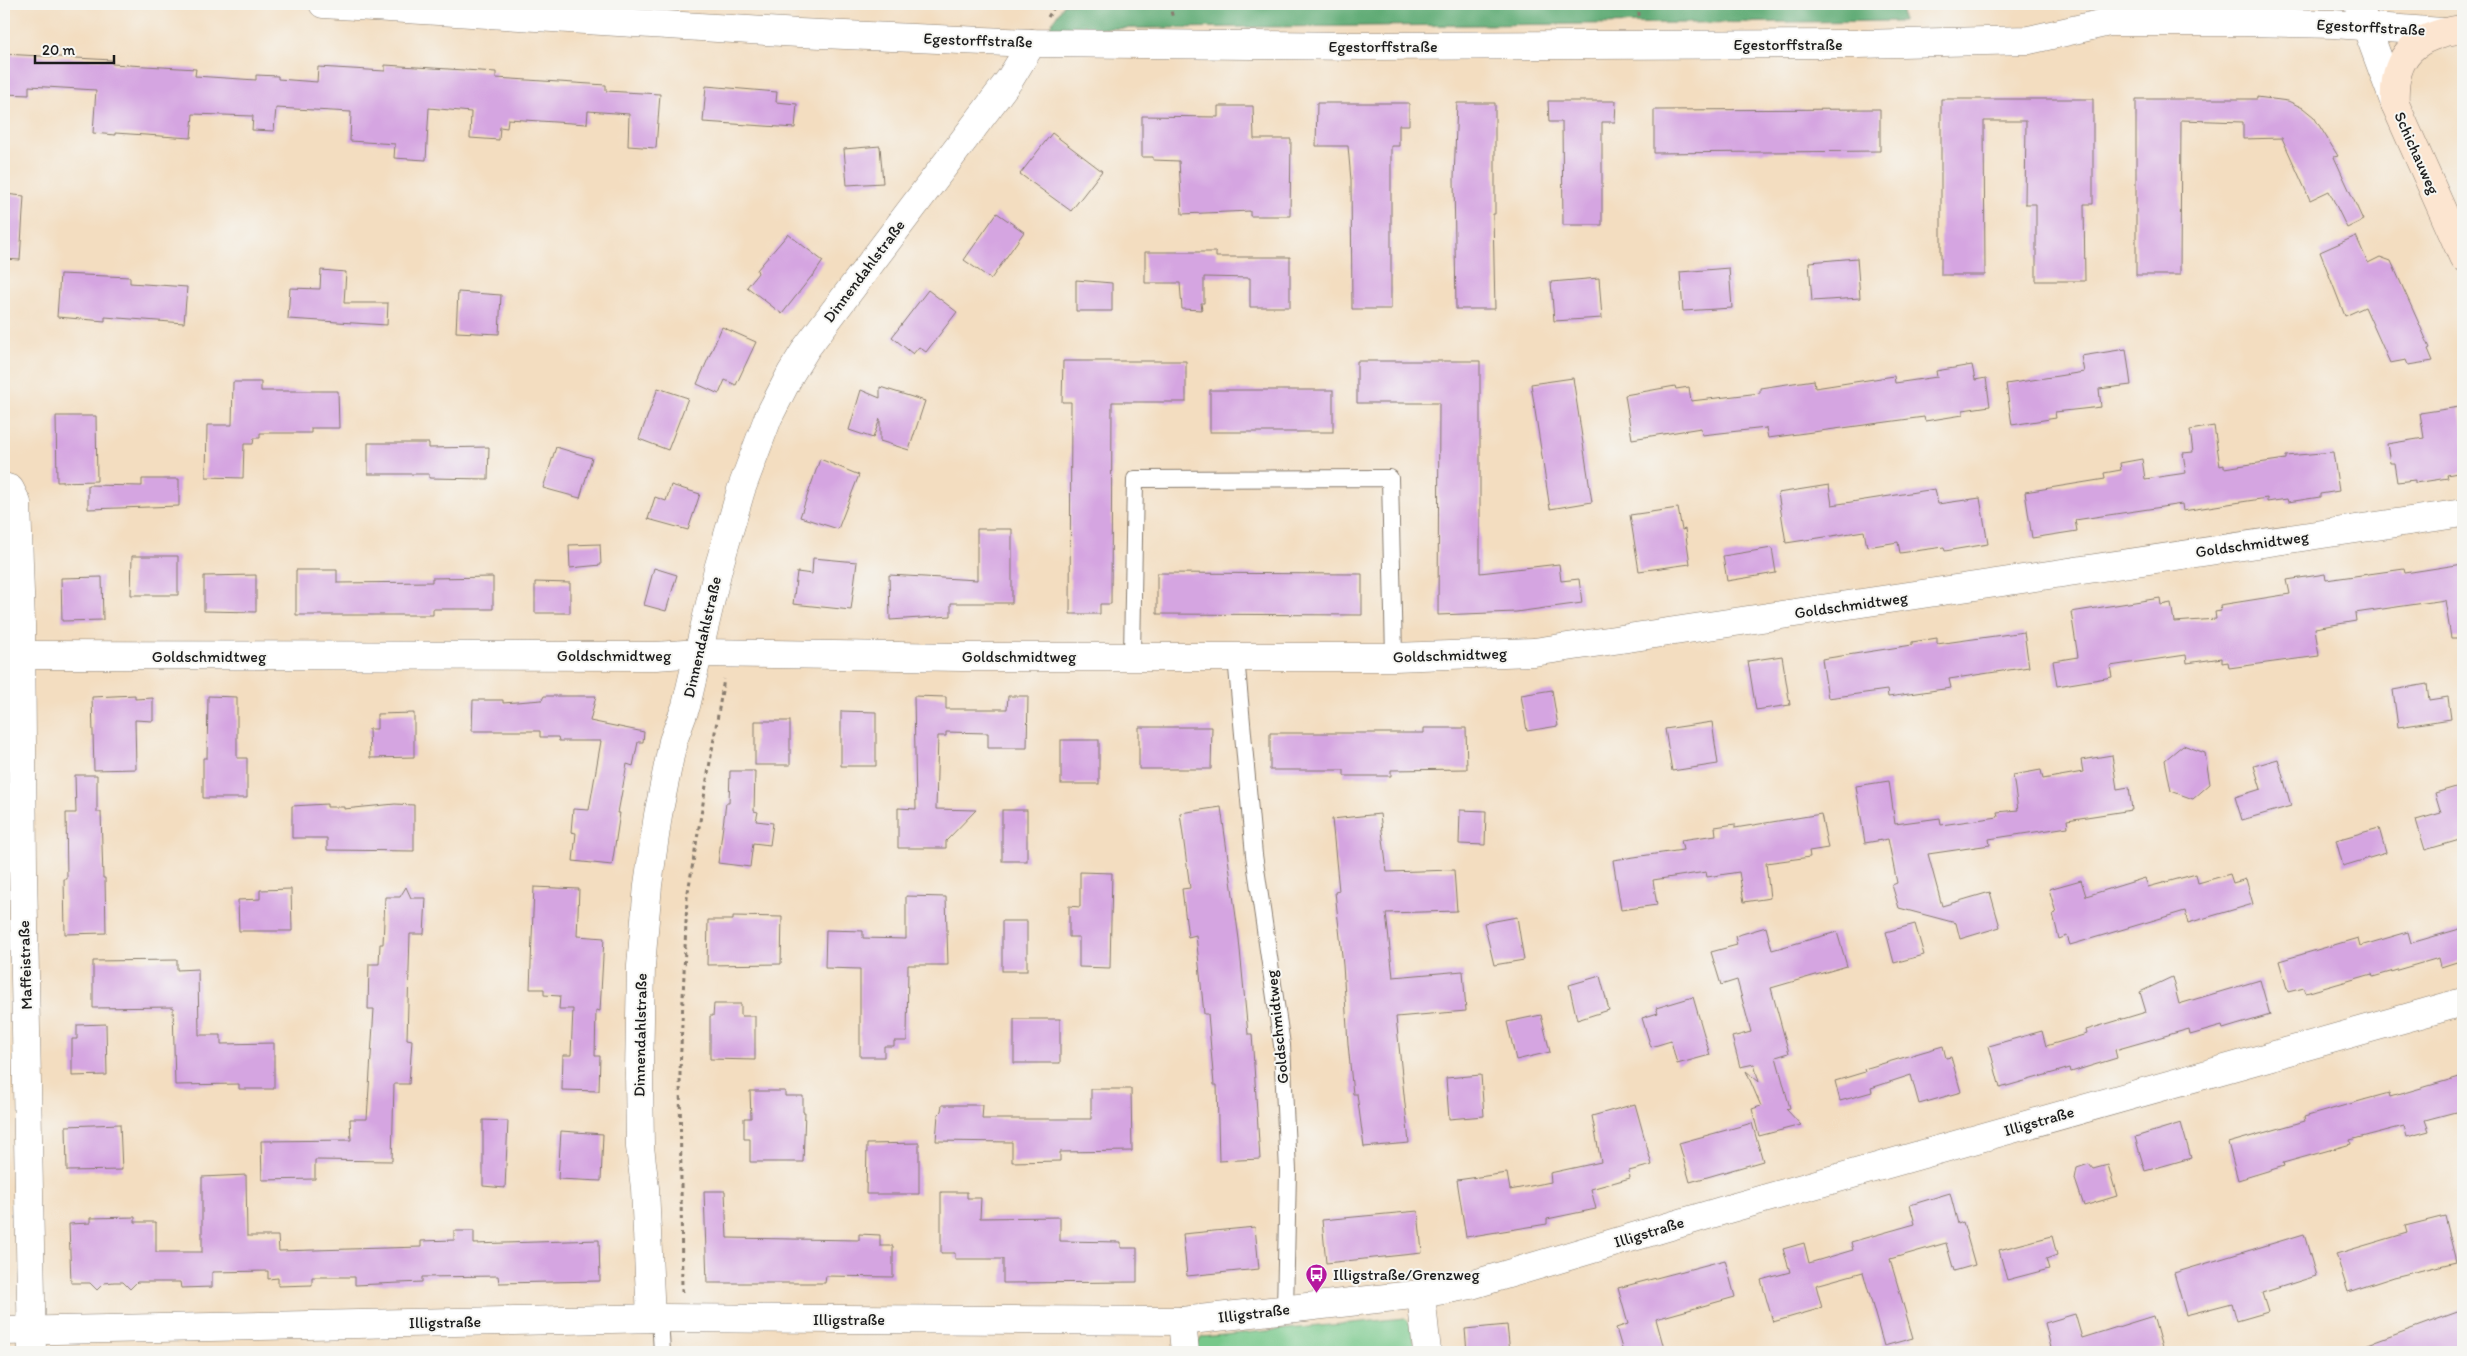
<svg xmlns="http://www.w3.org/2000/svg" width="2467" height="1356" viewBox="0 0 2467 1356" font-family="Itim,sans-serif">
<style>
.green{fill:#77c88a;stroke:#4a7253}
.forest{fill:#61ac76;stroke:#3e6449}
.building{fill:#d5a5e1}
.lines{fill:none;stroke-linecap:round;stroke-linejoin:round}
.lane-casing{stroke:#887c6e;stroke-width:18}
.street-casing{stroke:#887c6e;stroke-width:29}
.secondary-casing{stroke:#887c6e;stroke-width:29}
.path{stroke:#887c6e;stroke-width:3;stroke-dasharray:4 4;stroke-linecap:butt}
.lane{stroke:#fff;stroke-width:16}
.street{stroke:#fff;stroke-width:28}
.secondary{stroke:#fce5d0;stroke-width:28}
.labels{text-anchor:middle;dominant-baseline:central;stroke-width:4;stroke-linejoin:round;paint-order:stroke}
.street-label{font-size:16px;fill:#1c1c1c;stroke:#f6f6f2}
.poi-label{font-size:16px;fill:#1c1c1c;stroke:#f6f6f2;text-anchor:start}
</style>
<rect width="100%" height="100%" fill="#f6f6f2"/>
<filter id="ink" filterUnits="userSpaceOnUse"><feTurbulence type="fractalNoise" baseFrequency=".02" numOctaves="2"/><feDisplacementMap in="SourceGraphic" scale="10" xChannelSelector="R" yChannelSelector="G"/><feConvolveMatrix kernelMatrix="1 2 1 2 8 2 1 2 1" color-interpolation-filters="sRGB"/></filter>
<filter id="wash" filterUnits="userSpaceOnUse"><feTurbulence type="fractalNoise" baseFrequency=".0096" numOctaves="4" result="noise"/><feDisplacementMap in="SourceGraphic" scale="20" xChannelSelector="R" yChannelSelector="G"/><feGaussianBlur stdDeviation="1.12" result="paint"/><feColorMatrix in="noise" values="0 0 0 0 0 0 0 0 0 0 0 0 0 0 0 0 0 1.4 0 .05"/><feComposite in="paint" operator="in"/></filter>
<g filter="url(#wash)">
<rect width="100%" height="100%" fill="#f3ddc0"/>
<path class="green" d="M 1405,1318 C 1415,1326 1413,1340 1415,1352 L 1197,1352 L 1197,1343 L 1202,1337 Z"/>
<polygon class="forest" points="1064,4 1902,4 1903,21 1048,29"/>
<g id="blocks">
<g class="building">
<polygon points="4,54 112,60 112,64 196,69 195,76 256,80 256,75 278,76 278,79 317,82 318,67 385,71 385,65 496,72 496,78 606,85 606,91 660,94 656,148 628,146 629,114 588,111 587,124 508,119 507,128 500,127 499,140 470,138 471,112 429,108 426,160 394,158 395,144 350,141 351,112 276,108 274,131 252,130 253,116 193,114 191,138 115,133 115,135 93,133 96,90 29,86 29,95 4,94"/>
<polygon points="706,86 777,92 776,102 797,104 795,128 703,122"/>
<polygon points="2257,97 2288,101 2303,108 2314,117 2338,156 2334,157 2363,220 2347,228 2329,191 2310,200 2282,138 2243,139 2243,122 2181,120 2180,275 2136,275 2136,99 2257,99"/>
<polygon points="1941,99 2093,99 2093,204 2084,204 2085,281 2036,281 2036,204 2025,204 2026,121 1984,121 1985,275 1941,275"/>
<polygon points="1548,101 1616,101 1615,122 1602,122 1602,225 1563,225 1562,122 1549,122"/>
<polygon points="1317,103 1409,103 1409,125 1399,125 1399,146 1391,146 1391,309 1352,309 1351,180 1348,146 1316,146"/>
<polygon points="1457,103 1495,103 1495,214 1493,214 1495,309 1456,309 1454,178"/>
<polygon points="1218,106 1253,106 1254,139 1291,139 1290,216 1250,216 1250,211 1182,214 1179,161 1153,160 1153,157 1142,157 1142,116 1218,117"/>
<polygon points="1880,109 1880,151 1654,153 1654,110"/>
<polygon points="1052,133 1102,171 1071,211 1020,174"/>
<polygon points="880,146 883,183 847,185 844,149"/>
<polygon points="4,194 24,196 20,260 4,259"/>
<polygon points="997,213 1024,232 991,279 964,260"/>
<polygon points="788,234 823,261 813,276 811,277 782,314 747,287 758,273 757,270"/>
<polygon points="2356,236 2368,263 2380,257 2391,261 2430,348 2428,349 2433,361 2408,365 2406,360 2390,363 2365,307 2345,316 2320,252"/>
<polygon points="1145,252 1216,252 1216,257 1290,257 1290,307 1250,307 1250,278 1204,277 1204,303 1201,303 1202,310 1182,309 1180,283 1145,283"/>
<polygon points="1857,258 1860,298 1812,301 1809,262"/>
<polygon points="1729,268 1732,308 1683,311 1680,272"/>
<polygon points="321,270 346,272 344,303 388,303 387,325 288,319 290,288 320,289"/>
<polygon points="60,274 130,277 130,283 187,287 184,323 105,317 105,321 57,317"/>
<polygon points="1599,278 1602,318 1554,321 1551,282"/>
<polygon points="1076,280 1112,283 1112,311 1076,311"/>
<polygon points="928,290 957,312 926,352 919,347 913,354 892,337"/>
<polygon points="458,292 501,295 499,334 456,332"/>
<polygon points="722,327 756,342 736,385 725,380 719,394 697,384"/>
<polygon points="2126,349 2131,385 2099,389 2101,407 2055,412 2056,418 2012,425 2006,384 2084,372 2081,356"/>
<polygon points="1063,361 1186,361 1186,402 1112,402 1111,604 1100,604 1100,614 1070,614 1071,402 1062,402"/>
<polygon points="1357,361 1480,361 1480,573 1559,564 1561,581 1579,579 1582,603 1516,612 1438,615 1439,403 1357,403"/>
<polygon points="1972,365 1975,380 1986,378 1990,406 1963,410 1963,415 1925,421 1924,417 1768,438 1766,428 1702,435 1701,428 1632,439 1625,395 1675,386 1676,389 1689,387 1691,401 1760,393 1760,388 1814,380 1815,388 1894,376 1895,383 1937,377 1936,371"/>
<polygon points="1573,378 1592,502 1550,509 1531,384"/>
<polygon points="233,382 261,382 261,391 338,391 339,428 311,428 311,433 260,433 260,438 254,438 253,444 244,444 243,478 206,477 207,425 232,425"/>
<polygon points="880,387 925,401 909,450 880,441 880,419 873,438 849,430 861,390 880,398"/>
<polygon points="658,388 688,398 668,450 639,439"/>
<rect x="1210" y="390" width="123" height="42"/>
<polygon points="2459,407 2463,433 2463,472 2447,475 2448,478 2415,483 2415,480 2397,482 2394,463 2390,463 2387,444 2424,438 2420,413"/>
<polygon points="56,416 96,416 97,481 57,482"/>
<polygon points="2214,426 2220,466 2224,465 2224,468 2286,459 2286,456 2333,452 2339,491 2320,494 2320,497 2288,502 2287,499 2267,502 2267,498 2183,511 2182,504 2075,520 2077,531 2032,538 2025,492 2105,479 2104,473 2121,470 2120,463 2142,459 2145,479 2186,473 2183,453 2193,452 2190,430"/>
<polygon points="368,443 429,443 429,448 489,447 488,479 429,478 429,474 368,474"/>
<polygon points="556,447 592,458 580,498 543,488"/>
<polygon points="820,459 859,475 838,529 800,517"/>
<polygon points="142,479 179,479 179,506 88,509 88,485 142,486"/>
<polygon points="671,485 700,494 688,530 648,519 655,497 666,501"/>
<polygon points="1829,485 1832,505 1935,489 1938,504 1980,498 1988,544 1945,551 1944,547 1900,553 1898,542 1867,547 1864,531 1786,543 1778,493"/>
<polygon points="1678,508 1682,530 1685,529 1690,564 1639,571 1630,515"/>
<polygon points="977,529 1012,529 1012,603 951,603 951,616 890,620 889,575 977,580"/>
<polygon points="600,544 601,565 570,568 569,545"/>
<polygon points="1772,548 1776,573 1727,581 1723,556"/>
<polygon points="132,556 178,556 178,595 131,595"/>
<polygon points="813,558 857,562 851,610 793,604 797,572 812,574"/>
<polygon points="2463,564 2463,638 2451,638 2445,600 2355,613 2356,621 2315,628 2319,656 2229,668 2228,662 2222,663 2222,658 2187,663 2186,655 2110,666 2112,677 2057,686 2053,661 2078,657 2071,612 2160,598 2161,605 2171,603 2174,622 2216,619 2215,612 2221,611 2220,605 2290,594 2287,580 2325,574 2326,580 2404,569 2405,573"/>
<polygon points="654,568 677,575 666,611 644,605"/>
<polygon points="296,570 337,570 337,583 432,582 432,578 493,577 493,609 433,609 433,615 296,615"/>
<polygon points="1157,573 1362,574 1362,615 1157,614"/>
<polygon points="256,575 256,612 204,611 204,576"/>
<polygon points="102,577 103,620 62,621 61,578"/>
<polygon points="535,582 570,583 570,613 535,613"/>
<polygon points="2024,632 2029,667 1949,679 1951,688 1888,697 1887,690 1828,698 1822,659 1912,645 1912,642 1937,638 1937,644"/>
<polygon points="1782,656 1790,705 1756,710 1748,661"/>
<polygon points="2427,684 2429,700 2448,697 2451,719 2398,727 2393,690"/>
<polygon points="1552,690 1558,726 1527,731 1521,695"/>
<polygon points="135,695 135,699 153,698 153,721 135,720 136,769 94,770 92,697"/>
<polygon points="208,696 237,697 237,758 247,758 247,798 203,798 203,758 207,758"/>
<polygon points="544,696 596,696 590,721 644,732 643,742 638,742 633,766 627,764 618,813 620,813 612,865 573,861 576,833 571,832 573,809 589,810 601,741 559,741 558,737 540,737 540,731 472,731 473,700 503,700 503,703 542,700"/>
<polygon points="914,696 946,697 946,709 1007,709 1008,696 1028,696 1027,748 988,748 988,733 946,732 946,736 938,736 936,809 976,810 946,841 946,848 898,848 898,808 916,809"/>
<polygon points="841,711 876,712 876,766 841,766"/>
<polygon points="414,713 414,757 370,758 369,729 377,729 377,714"/>
<rect x="755" y="721" width="35" height="44"/>
<polygon points="1712,722 1718,764 1672,771 1665,729"/>
<polygon points="1139,727 1212,727 1211,769 1139,769"/>
<polygon points="1424,728 1466,728 1467,769 1391,770 1391,776 1344,776 1344,770 1270,770 1270,733 1424,733"/>
<rect x="1061" y="740" width="38" height="44"/>
<polygon points="2183,745 2205,753 2210,784 2193,799 2171,791 2165,760"/>
<polygon points="2112,755 2117,789 2129,787 2132,810 2067,820 2068,827 1989,839 1990,845 1928,854 1942,906 1990,892 2000,927 1960,939 1956,923 1899,908 1892,885 1897,883 1888,839 1865,843 1856,786 1889,781 1895,824 1940,818 1941,825 1998,817 1997,812 2018,810 2013,775 2041,770 2043,779 2083,772 2081,760"/>
<polygon points="2278,759 2291,806 2242,820 2235,797 2261,789 2254,766"/>
<polygon points="730,771 755,771 754,811 758,812 756,821 773,823 770,845 753,843 750,867 718,863 726,803 729,803"/>
<polygon points="75,775 97,775 97,812 101,812 103,878 105,878 106,933 65,934 64,879 67,879 66,813 76,813"/>
<polygon points="2463,785 2463,839 2425,850 2416,820 2441,813 2435,793"/>
<polygon points="327,804 327,807 344,807 344,809 395,804 414,805 414,851 327,850 327,838 292,838 292,806"/>
<polygon points="1221,807 1239,939 1248,1034 1252,1034 1260,1159 1219,1161 1217,1085 1214,1085 1208,1014 1204,1014 1196,935 1188,937 1182,889 1190,888 1180,813"/>
<rect x="1002" y="810" width="25" height="51"/>
<polygon points="1460,810 1486,811 1485,845 1459,844"/>
<polygon points="1380,814 1387,872 1454,870 1457,911 1386,913 1393,977 1463,971 1466,1011 1396,1017 1409,1143 1364,1147 1357,1094 1353,1094 1348,1044 1343,965 1335,892 1339,891 1332,819"/>
<polygon points="1821,814 1828,848 1809,851 1810,857 1766,863 1770,898 1744,902 1739,872 1707,877 1706,872 1653,880 1657,905 1621,910 1613,860 1683,850 1681,840 1716,835 1715,827 1735,824 1735,828"/>
<polygon points="2379,828 2386,853 2343,866 2336,840"/>
<polygon points="1080,872 1112,873 1110,968 1079,967 1079,937 1069,937 1069,906 1080,907"/>
<polygon points="2196,874 2198,883 2230,874 2233,883 2246,879 2253,904 2188,923 2185,911 2070,945 2067,936 2059,939 2053,914 2056,913 2049,889 2081,880 2086,896 2145,878 2148,887"/>
<polygon points="406,887 411,898 426,898 424,934 410,934 407,1039 412,1040 409,1084 394,1084 392,1161 315,1160 315,1179 262,1180 261,1141 351,1140 350,1119 367,1119 374,1009 368,1009 369,964 379,964 380,944 383,944 385,897 400,897"/>
<polygon points="534,887 579,889 577,936 604,938 600,1011 596,1010 595,1056 600,1056 599,1091 562,1090 563,1055 571,1055 573,1009 559,1009 560,996 544,995 544,989 530,989"/>
<polygon points="291,889 292,931 239,931 238,900 260,899 260,890"/>
<polygon points="906,896 946,897 948,965 908,965 907,1041 894,1041 894,1046 884,1046 884,1057 860,1057 860,969 825,968 826,930 863,931 863,938 906,939"/>
<polygon points="733,916 782,917 781,964 707,965 708,920 733,920"/>
<polygon points="1517,917 1524,960 1494,965 1484,923"/>
<rect x="1002" y="921" width="25" height="50"/>
<polygon points="1915,924 1924,955 1894,963 1886,932"/>
<polygon points="1766,927 1772,950 1837,932 1847,966 1771,988 1789,1053 1776,1057 1790,1108 1786,1109 1801,1125 1759,1136 1752,1109 1761,1106 1746,1071 1759,1082 1754,1064 1740,1067 1732,1037 1751,1032 1737,980 1721,985 1711,952 1737,945 1735,936"/>
<polygon points="2463,928 2463,960 2441,967 2439,958 2373,977 2372,974 2306,993 2304,988 2288,992 2279,961 2358,938 2360,946 2408,932 2411,943"/>
<polygon points="177,960 177,970 198,969 199,1035 221,1035 221,1044 274,1043 274,1089 239,1089 239,1084 175,1085 173,1007 93,1008 93,961"/>
<polygon points="1600,976 1609,1010 1577,1020 1569,985"/>
<polygon points="2172,977 2179,1004 2260,980 2270,1015 2223,1029 2222,1026 2190,1035 2189,1029 2115,1050 2117,1058 2071,1072 2070,1068 2000,1088 1989,1046 2042,1031 2046,1046 2087,1034 2086,1030 2146,1012 2140,992"/>
<polygon points="1693,997 1710,1055 1677,1064 1671,1041 1651,1047 1642,1018 1658,1013 1656,1008"/>
<polygon points="714,1004 741,1004 741,1016 755,1016 755,1060 710,1059 710,1016 713,1016"/>
<polygon points="1541,1015 1550,1052 1516,1060 1507,1022"/>
<rect x="1014" y="1019" width="46" height="44"/>
<polygon points="106,1024 107,1075 72,1076 72,1039 77,1039 77,1025"/>
<polygon points="1943,1046 1946,1058 1951,1057 1961,1092 1919,1104 1911,1075 1871,1088 1872,1092 1840,1101 1835,1081 1865,1072 1864,1069"/>
<polygon points="1481,1075 1484,1116 1449,1119 1446,1078"/>
<polygon points="2463,1076 2463,1110 2425,1120 2429,1131 2407,1137 2404,1126 2350,1140 2351,1144 2283,1163 2284,1166 2238,1180 2228,1143 2305,1121 2304,1117 2367,1099 2389,1093 2390,1097"/>
<polygon points="1091,1089 1131,1089 1132,1151 1060,1152 1060,1161 1012,1162 1012,1142 936,1141 938,1114 941,1111 942,1105 983,1105 982,1119 1091,1119"/>
<polygon points="750,1091 785,1091 785,1096 803,1096 803,1112 805,1112 803,1162 750,1162 750,1139 744,1139 744,1118 751,1118"/>
<polygon points="1635,1104 1652,1165 1629,1171 1630,1178 1591,1189 1596,1209 1547,1219 1547,1224 1466,1237 1457,1180 1507,1173 1510,1190 1551,1182 1550,1173 1601,1162 1592,1116"/>
<polygon points="483,1120 508,1121 505,1188 483,1186"/>
<polygon points="1752,1123 1763,1161 1690,1182 1679,1143"/>
<polygon points="2181,1123 2191,1158 2145,1171 2135,1137"/>
<polygon points="120,1124 122,1170 67,1171 66,1126"/>
<polygon points="561,1131 603,1134 601,1181 558,1179"/>
<polygon points="919,1143 919,1194 866,1194 867,1144"/>
<polygon points="2089,1164 2093,1169 2108,1165 2117,1196 2084,1206 2075,1179 2077,1168"/>
<polygon points="246,1175 247,1236 278,1236 279,1251 421,1247 421,1241 454,1240 454,1231 474,1231 474,1244 599,1240 600,1281 499,1283 498,1276 422,1277 422,1282 355,1285 355,1277 312,1277 312,1285 278,1286 278,1278 268,1279 268,1271 212,1272 212,1287 181,1288 180,1282 137,1282 130,1289 123,1282 114,1282 104,1283 97,1290 90,1283 71,1283 69,1224 90,1223 90,1218 135,1217 135,1222 156,1222 156,1252 202,1252 202,1177"/>
<polygon points="704,1191 725,1191 727,1238 859,1240 859,1234 880,1235 880,1246 893,1246 893,1277 826,1276 825,1283 707,1283"/>
<polygon points="941,1192 967,1192 967,1198 981,1198 980,1218 1060,1217 1060,1241 1121,1242 1121,1248 1137,1248 1137,1282 1003,1283 1003,1259 955,1259 955,1253 941,1253"/>
<polygon points="1950,1193 1958,1224 1963,1222 1975,1265 1954,1271 1946,1243 1890,1259 1913,1338 1884,1346 1863,1272 1816,1285 1822,1308 1773,1322 1761,1280 1790,1272 1783,1249 1804,1243 1809,1263 1853,1250 1851,1242 1915,1224 1910,1205"/>
<polygon points="1418,1211 1422,1253 1326,1263 1322,1220"/>
<polygon points="2445,1216 2456,1262 2394,1277 2348,1292 2336,1254 2407,1233 2405,1226"/>
<polygon points="1255,1227 1259,1269 1187,1276 1183,1234"/>
<polygon points="2304,1234 2316,1276 2262,1293 2268,1312 2237,1321 2232,1303 2186,1315 2174,1273"/>
<polygon points="2052,1236 2057,1255 2046,1259 2049,1269 2007,1280 1999,1250"/>
<polygon points="1725,1260 1735,1297 1656,1319 1665,1352 1623,1352 1616,1328 1628,1324 1618,1288"/>
<polygon points="2463,1310 2463,1348 2450,1352 2359,1352 2358,1348"/>
<polygon points="2075,1314 2082,1338 2153,1316 2162,1348 2148,1352 2052,1352 2045,1323"/>
<polygon points="1507,1325 1510,1352 1467,1352 1465,1329"/>
</g>
</g>
</g>
<g filter="url(#ink)">
<use href="#blocks" fill-opacity="0" stroke="#887c6e" stroke-width="1"/>
<g class="lines">
<defs>
<g id="lane">
<polyline points="1132,656 1135,479 1390,478 1394,657"/>
<polyline points="1236,657 1254,855 1282,1045 1288,1171 1285,1310"/>
<polyline points="660,1318 662,1352"/>
</g>
<g id="street">
<polyline points="323,4 799,33 1032,43 1363,46 1858,44 2029,40 2109,22 2244,22 2334,24 2442,32"/>
<polyline points="2358,4 2395,104"/>
<polyline points="4,487 10,489 17,503 21,624 23,869 32,1352"/>
<polyline points="21,655 656,656 699,653 961,657 1394,657 1534,652 2463,513"/>
<polyline points="1421,1294 1427,1352"/>
<polyline points="651,1318 645,1188 640,1147 639,1073 641,966 648,885 658,815 673,741 686,706 718,569 741,490 768,418 791,373 807,347 1010,79 1032,43"/>
<polyline points="1182,1321 1185,1352"/>
<polyline points="4,1331 660,1318 1182,1321 1421,1294 1471,1285 1728,1209 2463,1002"/>
</g>
<path id="secondary" d="M 2463,29 C 2416,35 2392,54 2395,104 L 2463,257"/>
</defs>
<use href="#lane" class="lane-casing"/>
<use href="#street" class="street-casing"/>
<use href="#secondary" class="secondary-casing"/>
<g class="path">
<polyline points="1169,4 1173,18"/>
<polyline points="1639,4 1639,18"/>
<polyline points="1048,17 1056,4"/>
<polyline points="682,1292 680,1073 687,898 724,679"/>
</g>
<use href="#lane" class="lane"/>
<use href="#street" class="street"/>
<use href="#secondary" class="secondary"/>
</g>
</g>
<defs>
<symbol id="bus-pin" viewBox="-11 -11 22 30"><path d="M0 17L-7.5 6A9.5 9.5 0 1 1 7.5 6Z" fill="#b5179e" stroke="#f6f6f2"/><path d="M-5-6H5V4H4V6H2V4H-2V6H-4V4H-5ZM-3.5-4V0h7V-4ZM-3.5 1.2v1.5H-2V1.2ZM2 1.2v1.5H3.5V1.2Z" fill="#fff"/></symbol>
</defs>
<g fill-rule="evenodd">
<use href="#bus-pin" x="1304" y="1262" width="25" height="34"/>
</g>
<g class="labels">
<g class="street-label">
<text transform="translate(2371 27) rotate(3)">Egestorffstraße</text>
<text transform="translate(978 40) rotate(2)">Egestorffstraße</text>
<text x="1788" y="44">Egestorffstraße</text>
<text x="1383" y="46">Egestorffstraße</text>
<text transform="translate(2417 153) rotate(66)">Schichauweg</text>
<text transform="translate(864 271) rotate(-53)">Dinnendahlstraße</text>
<text transform="translate(2252 544) rotate(-8)">Goldschmidtweg</text>
<text transform="translate(1851 605) rotate(-8)">Goldschmidtweg</text>
<text transform="translate(702 637) rotate(-77)">Dinnendahlstraße</text>
<text x="614" y="655">Goldschmidtweg</text>
<text transform="translate(1450 655) rotate(-2)">Goldschmidtweg</text>
<text x="209" y="656">Goldschmidtweg</text>
<text x="1019" y="656">Goldschmidtweg</text>
<text transform="translate(25 965) rotate(-92)">Maffeistraße</text>
<text transform="translate(1277 1027) rotate(-96)">Goldschmidtweg</text>
<text transform="translate(640 1035) rotate(-89)">Dinnendahlstraße</text>
<text transform="translate(2039 1121) rotate(-16)">Illigstraße</text>
<text transform="translate(1649 1232) rotate(-17)">Illigstraße</text>
<text transform="translate(1254 1313) rotate(-7)">Illigstraße</text>
<text x="849" y="1319">Illigstraße</text>
<text transform="translate(445 1322) rotate(-1)">Illigstraße</text>
</g>
<g class="poi-label">
<text x="1333" y="1274">Illigstraße/Grenzweg</text>
</g>
</g>
<rect width="2467" height="1356" fill="none" stroke="#f6f6f2" stroke-width="20"/>
<path d="M35 55v8h79v-8" fill="none" stroke="#1c1c1c" stroke-width="2.5"/>
<text x="42" y="55" font-size="15" fill="#1c1c1c" stroke="#f6f6f2" stroke-width="4" paint-order="stroke">20 m</text>
</svg>
